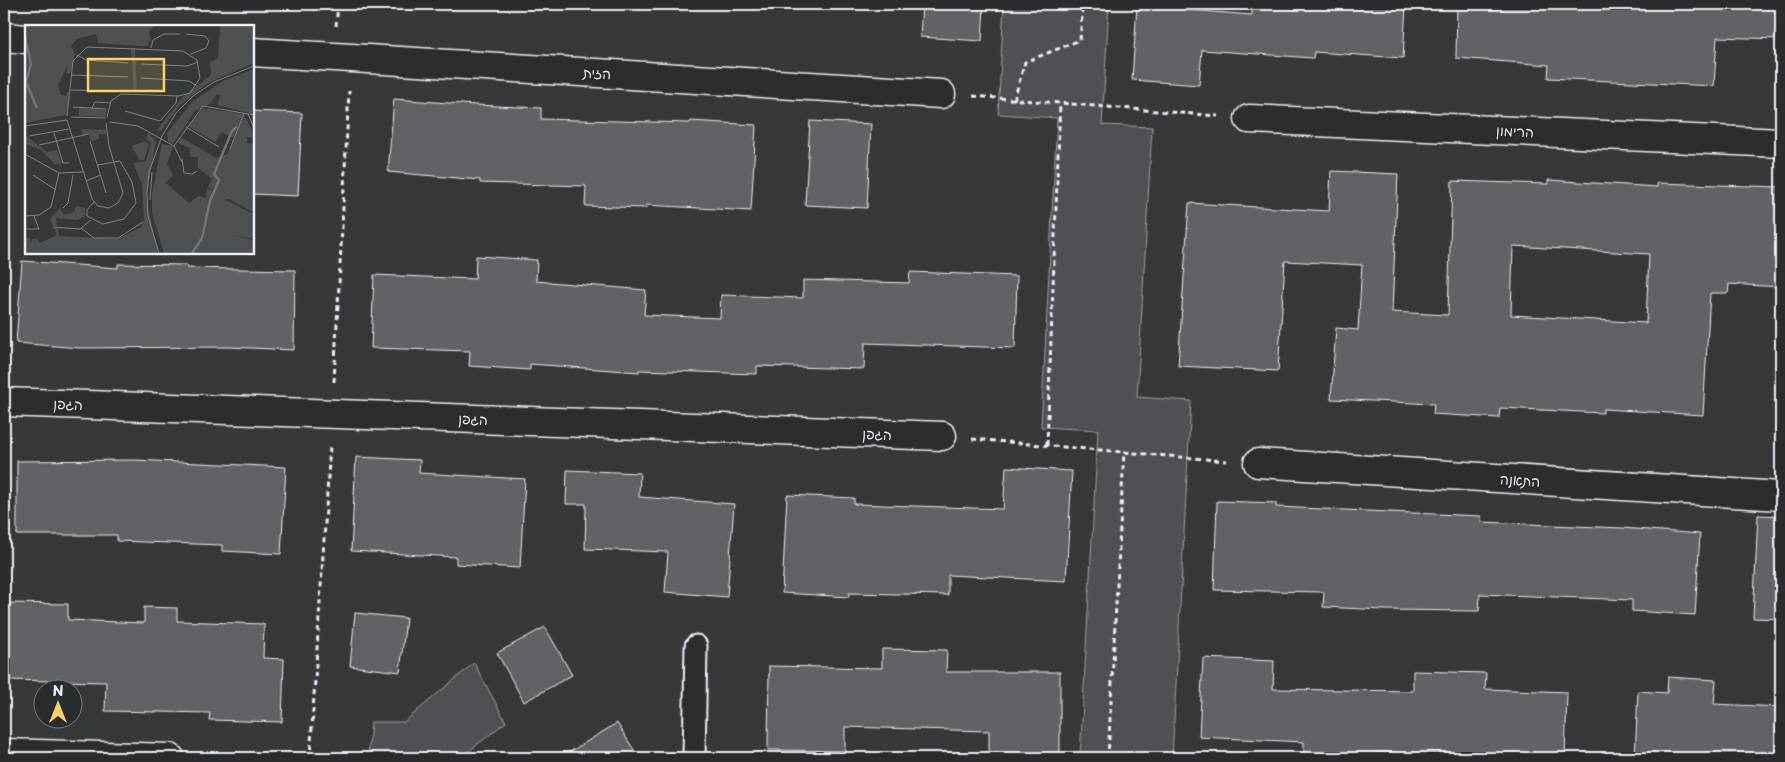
<svg xmlns="http://www.w3.org/2000/svg" width="1785" height="762" viewBox="0 0 1785 762" font-family="'Playpen Sans','Playpen Sans Hebrew',sans-serif">
<style>
.green{fill:#4d5152;stroke:#9aa1a5}
.building{fill:#5f6365;stroke:#e8f1f8;fill-rule:evenodd}
.lines{fill:none;stroke-linecap:round;stroke-linejoin:round}
.lane-casing{stroke:#e8f1f8;stroke-width:25}
.street-casing{stroke:#e8f1f8;stroke-width:31}
.path{stroke:#e8f1f8;stroke-width:3;stroke-dasharray:5 4;stroke-linecap:butt}
.lane{stroke:#2a2d2e;stroke-width:21}
.street{stroke:#2a2d2e;stroke-width:28}
.labels{text-anchor:middle;dominant-baseline:central;stroke-width:5;stroke-linejoin:round;paint-order:stroke}
.street-label{font-size:14px;fill:#e8f1f8;stroke:#2a2d2e}
.inset-river{fill:none;stroke:#707579;stroke-width:2.5}
.inset-road{fill:none;stroke:#7d8386;stroke-width:1}
.view{fill:#ffd166;fill-opacity:0.15;stroke:#ffd166;stroke-width:2.5}
.inset-edge{fill:none;stroke:#e8f1f8;stroke-width:2.5}
</style>
<rect width="100%" height="100%" fill="#35393a"/>
<filter id="ink" filterUnits="userSpaceOnUse"><feTurbulence type="fractalNoise" baseFrequency=".02" numOctaves="2"/><feDisplacementMap in="SourceGraphic" scale="10" xChannelSelector="R" yChannelSelector="G"/><feConvolveMatrix kernelMatrix="1 2 1 2 8 2 1 2 1" color-interpolation-filters="sRGB"/></filter>
<g filter="url(#ink)">
<g class="green">
<polygon points="1004,4 1109,4 1102,125 1152,127 1137,397 1191,401 1172,758 1080,758 1098,430 1041,427 1057,118 998,114"/>
<polygon points="474,663 506,722 460,758 368,758 371,722 404,722"/>
</g>
<g class="building">
<polygon points="922,4 984,4 982,41 920,37"/>
<polygon points="1252,4 1406,4 1403,58 1314,52 1313,58 1202,50 1199,85 1132,80 1137,6 1252,15"/>
<polygon points="1457,4 1781,4 1781,39 1717,37 1714,86 1548,78 1549,65 1456,58"/>
<polygon points="394,99 475,105 541,108 541,119 690,123 691,121 756,125 751,211 646,205 646,208 585,206 586,186 480,183 480,180 388,172"/>
<polygon points="252,111 302,113 298,196 252,194"/>
<polygon points="810,121 871,124 867,208 805,205"/>
<path d="M 1331,171 L 1398,174 L 1392,312 L 1448,315 L 1452,181 L 1548,184 L 1548,180 L 1657,187 L 1657,183 L 1781,187 L 1781,287 L 1729,284 L 1728,293 L 1710,293 L 1703,415 L 1603,409 L 1603,413 L 1500,408 L 1499,418 L 1433,414 L 1434,404 L 1331,399 L 1336,328 L 1358,330 L 1362,265 L 1285,261 L 1278,371 L 1178,366 L 1189,203 L 1329,211 ZM 1513,246 L 1649,254 L 1646,323 L 1511,315 Z"/>
<polygon points="476,256 537,260 536,281 646,290 644,315 720,318 721,295 803,298 803,280 909,283 910,272 1017,276 1015,348 865,343 864,369 757,366 757,374 639,370 639,372 530,364 530,370 469,366 470,351 371,348 374,275 475,279"/>
<polygon points="22,261 118,268 118,264 187,265 187,268 295,270 294,350 229,347 80,348 16,343"/>
<polygon points="356,457 420,460 419,473 525,479 520,568 456,564 456,557 351,551"/>
<polygon points="134,460 286,467 281,554 222,551 222,545 117,541 117,535 17,535 17,461"/>
<polygon points="1006,467 1072,471 1066,581 948,575 948,595 849,593 849,597 782,593 787,495 854,498 854,504 1003,509"/>
<polygon points="567,470 640,473 639,497 734,504 727,597 665,592 668,552 585,549 586,504 566,504"/>
<polygon points="1217,501 1276,503 1276,507 1481,516 1481,522 1622,528 1700,534 1695,615 1632,611 1632,600 1480,594 1479,611 1384,610 1323,607 1324,592 1214,590"/>
<polygon points="1758,515 1781,516 1781,619 1753,618"/>
<polygon points="7,603 68,604 68,620 144,623 144,607 177,608 177,621 264,624 263,658 284,659 282,722 209,720 210,713 105,711 106,682 5,680"/>
<polygon points="355,613 406,618 400,672 350,666"/>
<polygon points="545,627 572,675 524,702 497,653"/>
<polygon points="882,649 947,650 946,672 1060,672 1060,753 989,753 989,731 845,727 845,751 768,750 769,666 882,668"/>
<polygon points="1203,658 1274,661 1273,689 1413,691 1413,671 1486,673 1485,689 1567,692 1565,758 1376,752 1376,758 1304,758 1304,742 1199,737"/>
<polygon points="1668,677 1716,680 1714,704 1781,707 1781,758 1635,758 1638,691 1667,693"/>
<polygon points="617,723 639,758 560,758"/>
</g>
<g class="lines">
<defs>
<polyline id="lane" points="694,758 696,646"/>
<g id="street">
<polyline points="4,37 26,39"/>
<polyline points="252,52 941,94"/>
<polyline points="1249,119 1781,143"/>
<polyline points="4,402 942,436"/>
<polyline points="1258,463 1781,496"/>
<polyline points="4,753 170,758"/>
</g>
</defs>
<use href="#lane" class="lane-casing"/>
<use href="#street" class="street-casing"/>
<g class="path">
<polyline points="336,26 338,4"/>
<polyline points="973,96 1218,116"/>
<polyline points="1014,100 1025,62 1080,40 1083,4"/>
<polyline points="334,382 349,91"/>
<polyline points="972,439 1227,461"/>
<polyline points="1047,445 1060,103"/>
<polyline points="310,758 330,446"/>
<polyline points="1108,758 1124,452"/>
</g>
<use href="#lane" class="lane"/>
<use href="#street" class="street"/>
</g>
</g>
<g class="labels">
<g class="street-label">
<text transform="translate(597 73) rotate(3)">הזית</text>
<text transform="translate(1515 131) rotate(3)">הרימון</text>
<text transform="translate(68 404) rotate(2)">הגפן</text>
<text transform="translate(473 419) rotate(2)">הגפן</text>
<text transform="translate(877 434) rotate(2)">הגפן</text>
<text transform="translate(1520 480) rotate(4)">התאנה</text>
</g>
</g>
<g transform="translate(25 25)">
<rect width="229" height="229" fill="#35393a"/>
<path d="M 0,0 L 131,0 L 124,6 L 126,16 L 115,15 L 123,16 L 123,21 L 115,21 L 115,17 L 115,21 L 73,18 L 71,9 L 52,14 L 46,21 L 50,29 L 45,49 L 41,48 L 43,40 L 33,60 L 36,70 L 42,71 L 41,68 L 44,67 L 41,90 L 0,98 ZM 195,0 L 229,0 L 229,38 L 183,58 L 155,80 L 136,106 L 132,105 L 158,72 L 186,50 L 185,37 L 193,33 ZM 106,23 L 110,24 L 112,68 L 109,67 ZM 229,44 L 227,89 L 192,80 L 195,71 L 192,69 L 185,79 L 170,86 L 148,119 L 143,116 L 142,108 L 168,76 L 198,56 ZM 54,83 L 82,85 L 80,92 L 54,91 ZM 178,83 L 218,89 L 208,113 L 197,107 L 190,117 L 163,101 ZM 219,90 L 227,105 L 227,112 L 222,112 L 222,118 L 229,119 L 229,188 L 204,174 L 200,175 L 229,189 L 229,214 L 205,210 L 229,215 L 229,228 L 139,228 L 127,188 L 127,169 L 137,119 L 148,121 L 142,139 L 148,150 L 141,158 L 164,178 L 173,171 L 181,173 L 182,163 L 187,166 L 190,161 L 187,165 L 183,162 L 187,154 L 173,143 L 173,132 L 165,132 L 165,123 L 153,118 L 156,112 L 191,133 L 202,129 ZM 56,104 L 81,105 L 81,109 L 74,109 L 74,114 L 66,116 L 64,109 L 57,110 ZM 123,108 L 131,116 L 121,172 L 133,228 L 0,228 L 0,212 L 5,213 L 6,218 L 7,214 L 13,214 L 15,218 L 32,210 L 29,203 L 33,203 L 34,211 L 92,214 L 116,202 L 119,193 L 117,159 L 108,138 L 121,136 L 126,118 L 121,113 ZM 0,110 L 22,127 L 32,125 L 37,139 L 30,139 L 16,125 L 0,119 ZM 120,116 L 124,119 L 119,135 L 114,135 L 107,121 ZM 51,181 L 60,183 L 60,191 L 52,195 L 31,193 L 32,201 L 28,201 L 25,194 L 35,183 L 38,189 L 44,189 L 49,187 Z" fill="#4d5152"/>
<path class="inset-river" d="M 0,12 L 6,39 L 1,57 L 12,83M 167,228 L 177,213 L 185,176 L 194,155 L 189,149 L 194,137 L 207,106 L 212,102"/>
<path class="inset-road" d="M 161,9 L 180,11 L 184,16 L 181,23 L 166,29M 126,23 L 128,15 L 139,9 L 155,9M 52,30 L 61,35 L 103,38M 116,39 L 162,41 L 173,37M 47,50 L 103,52M 116,53 L 164,56 L 172,61M 46,65 L 78,66M 48,82 L 81,84M 67,83 L 70,77 L 85,78M 100,86 L 135,96 L 151,78 L 152,71M 223,89 L 229,103M 42,91 L 48,36 L 62,22 L 158,26 L 172,35 L 175,53 L 165,68 L 154,71 L 96,69 L 86,76 L 82,92M 46,92 L 81,93M 42,95 L 67,174 L 73,181 L 84,183 L 93,178 L 98,168 L 84,121 L 81,98M 85,97 L 113,101 L 149,121M 0,101 L 42,95M 161,102 L 194,122M 29,108 L 38,138 L 44,138M 4,111 L 44,104M 65,116 L 81,168M 14,120 L 64,109M 205,124 L 219,88M 0,129 L 34,148 L 58,147M 157,134 L 159,148 L 167,149 L 172,146M 157,137 L 149,121 L 178,81 L 229,90M 8,150 L 31,165M 61,156 L 76,150M 125,175 L 127,147M 69,177 L 62,185 L 62,191 L 78,199 L 99,194 L 111,178 L 107,157 L 95,136 L 73,140M 38,183 L 43,178 L 48,150M 0,191 L 14,190 L 26,182 L 34,148M 28,202 L 55,204 L 66,195M 56,203 L 69,213 L 93,213 L 118,197M 0,204 L 14,204 L 9,191M 134,228 L 123,191 L 122,168 L 124,147 L 137,111 L 151,88 L 168,71 L 189,57 L 229,41"/>
<path class="view" d="M 63,34 L 139,34 L 139,66 L 63,66 Z"/>
<rect width="229" height="229" class="inset-edge"/>
</g>
<rect width="1785" height="762" fill="none" stroke="#2a2d2e" stroke-width="20"/>
<rect x="10" y="10" width="1765" height="742" fill="none" stroke="#e8f1f8" stroke-width="2" filter="url(#ink)"/>
<g transform="translate(58 704)"><circle r="24" fill="#2a2d2e" stroke="#767b7f"/>
<path d="M0-4L9 19L0 12L-9 19Z" fill="#ffd166"/>
<text y="-8" font-size="14" font-weight="bold" text-anchor="middle" fill="#e8f1f8">N</text>
</g>
</svg>
